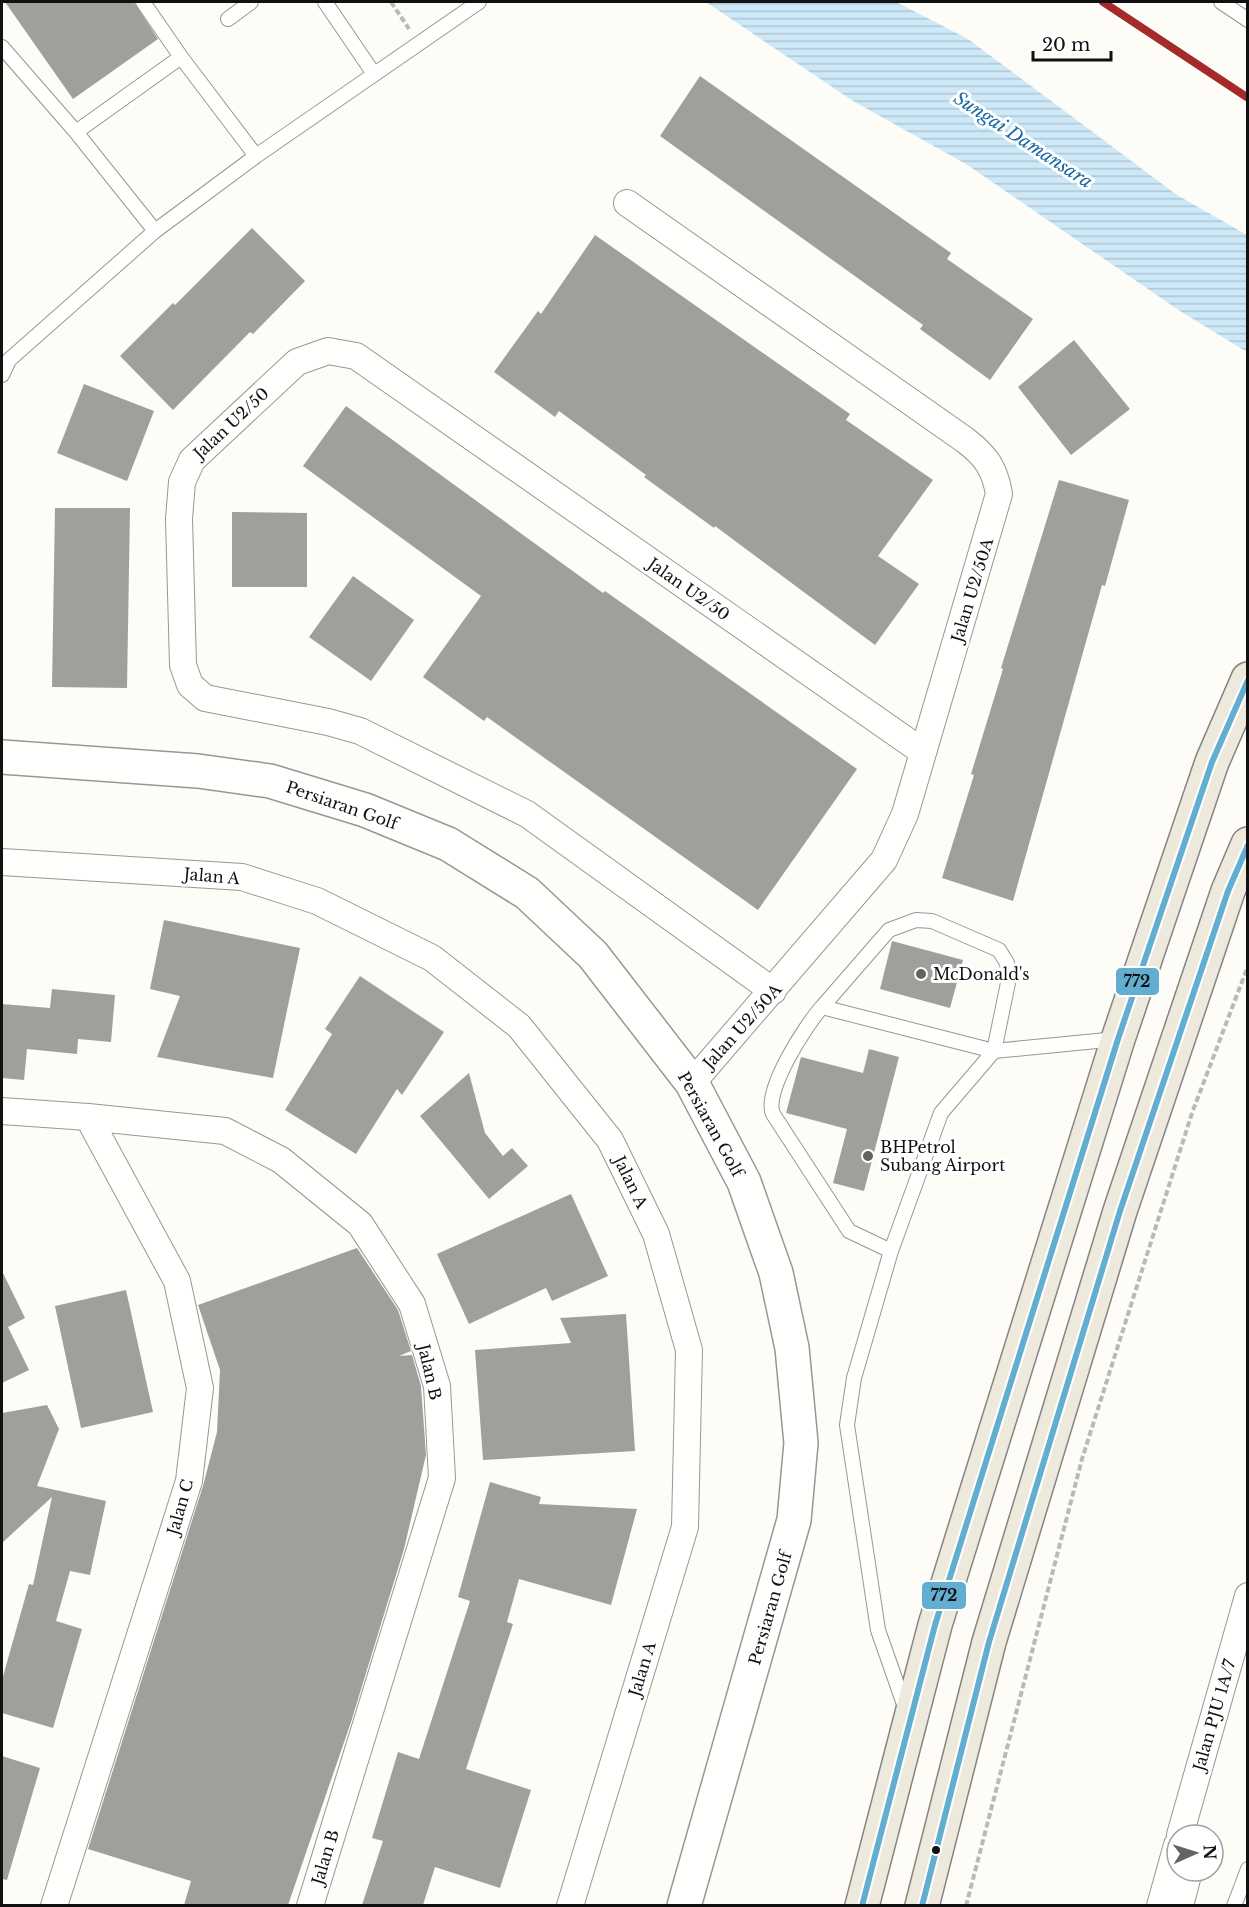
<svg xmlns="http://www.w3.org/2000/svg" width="1249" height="1907" font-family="'Libre Baskerville',serif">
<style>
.water{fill:url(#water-rules)}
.building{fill:#a19f9c}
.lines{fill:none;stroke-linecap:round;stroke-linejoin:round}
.service-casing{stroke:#979795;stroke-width:16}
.minor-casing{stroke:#979795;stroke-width:28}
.tertiary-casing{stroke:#979795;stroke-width:36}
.primary-casing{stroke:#858482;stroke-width:36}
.path{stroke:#b9b9b8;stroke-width:4;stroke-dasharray:6 3;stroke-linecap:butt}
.service{stroke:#fffffe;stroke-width:14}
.minor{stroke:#fffffe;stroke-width:26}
.tertiary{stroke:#fffffe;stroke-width:33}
.primary{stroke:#ede9dc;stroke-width:33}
.bus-1-casing{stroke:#fff;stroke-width:10}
.bus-1{stroke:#63aed0;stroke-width:6}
.rail-1-casing{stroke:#fff;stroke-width:12}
.rail-1{stroke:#a52a2a;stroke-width:8}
.poi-dot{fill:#646362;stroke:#fff;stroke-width:2}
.bus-dot{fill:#111;stroke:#fff;stroke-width:2}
.labels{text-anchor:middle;stroke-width:6;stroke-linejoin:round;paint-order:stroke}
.street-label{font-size:16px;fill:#111;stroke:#fff}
.poi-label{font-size:16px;fill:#111;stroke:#fff;text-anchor:start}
.water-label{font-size:18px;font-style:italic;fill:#1768a6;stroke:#fff}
.line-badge{stroke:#fff;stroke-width:2}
.pale-badge-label{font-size:16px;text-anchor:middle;font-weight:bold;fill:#111}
</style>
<defs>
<pattern id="water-rules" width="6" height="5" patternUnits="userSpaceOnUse" patternTransform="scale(1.5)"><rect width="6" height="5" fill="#cde8f7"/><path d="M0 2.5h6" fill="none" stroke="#afc6d3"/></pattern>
</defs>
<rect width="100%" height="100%" fill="#fdfcf7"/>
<!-- water -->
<path class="water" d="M706,2H896L968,39L1177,195L1247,235V352L1180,311L966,164L853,101Z"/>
<!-- building -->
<path class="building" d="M5,2H134L158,39L73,99Z
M700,76L951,253L947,259L1033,319L990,380L920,329L923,325L660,136Z
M252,228L305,281L253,334L250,332L173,410L120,356L173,303L175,305Z
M595,235L850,414L846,420L933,480L878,556L919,584L875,645L715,526L714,528L644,477L646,475L559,411L555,417L494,372L538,311L541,314Z
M1074,340L1130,409L1071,455L1018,387Z
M84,384L154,411L127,481L57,453Z
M346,406L603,593L605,591L857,769L758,910L487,717L484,721L423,677L481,596L303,466Z
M1059,480L1129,500L1105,586L1102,585L1013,901L942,878L974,775L971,774L1003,669L1001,668Z
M55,508H130L127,688L52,687Z
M232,512L307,513V587H232Z
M353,576L414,620L371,681L309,637Z
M164,920L300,948L273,1078L157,1057L180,996L150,989Z
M892,941L963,960L950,1008L880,989Z
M360,976L444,1032L402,1095L397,1089L356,1154L285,1110L332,1034L325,1029Z
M52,989L115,995L111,1042L78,1039L77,1054L27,1049L24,1080L2,1078V1004L50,1008Z
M869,1049L899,1057L864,1191L833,1183L847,1129L786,1113L801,1057L863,1073Z
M469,1073L485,1133L503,1156L512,1148L528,1166L489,1199L420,1116Z
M571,1194L608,1276L552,1301L546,1288L469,1324L437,1254Z
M357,1248L398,1310L411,1351L399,1356L412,1355L421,1386L426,1455L404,1549L351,1722L288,1905H184L191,1881L88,1849L203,1486L217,1432L220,1370L198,1305Z
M2,1271L25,1318L8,1327L29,1370L2,1383Z
M126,1290L153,1412L81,1428L55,1306Z
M626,1314L635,1451L483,1460L475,1350L571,1343L560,1318Z
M47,1405L59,1429L37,1486L106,1501L90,1575L70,1571L56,1621L82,1629L53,1728L2,1713V1680L29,1584L33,1585L52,1497L2,1543V1413Z
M490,1482L541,1497L539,1504L637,1509L611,1605L519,1579L507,1622L513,1624L466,1769L531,1790L500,1888L435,1867L423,1905H362L383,1841L372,1838L398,1752L419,1759L470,1601L458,1597Z
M2,1756L40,1768L7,1880L2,1879Z"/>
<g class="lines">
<defs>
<path id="service" d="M143,2L181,57L256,156
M325,2L374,74
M1221,2L1248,20
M228,19L251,2
M2,47L76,132L155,231
M76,132L181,57
M2,375L9,360L155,231L256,156L479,2
M822,1007L889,930L916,920L932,921L999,950L1007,963L1009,978L994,1051L822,1007C806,1025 763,1091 773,1114L849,1231L891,1251
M906,1710L878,1630L847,1425L854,1378L891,1251L941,1113L994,1051L1117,1039
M1234,1906L1248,1869"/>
<path id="minor" d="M627,203L965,440C986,456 995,469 999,494L905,814L884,860L692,1083
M2,862L242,877L317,901L432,958L519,1026L610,1140L656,1234L689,1350L685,1527L570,1906
M773,991L527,814L360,731L328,722L205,698L190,685L183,665L179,519L182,482L192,460L297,362L328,351L356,356L923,752
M2,1111L88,1117L225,1131L281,1160L360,1224L412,1304L437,1386L442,1478L310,1906
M1180,1835L1248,1596
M54,1906L189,1481L200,1388L177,1281L88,1117
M1160,1906L1177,1845
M1180,1906L1189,1871"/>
<path id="tertiary" d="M2,757L198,771L270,781L365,810L448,844L527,893L593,955L692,1083L744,1182L776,1273L792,1348L801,1443L794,1520L684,1906"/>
<path id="primary" d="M862,1906L935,1625L1118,1039L1212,762L1248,679
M922,1906L989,1642L1120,1211L1228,891L1248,844"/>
</defs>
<!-- service casing -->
<use href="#service" class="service-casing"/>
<!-- minor casing -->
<use href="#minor" class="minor-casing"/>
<!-- tertiary casing -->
<use href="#tertiary" class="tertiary-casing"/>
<!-- primary casing -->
<use href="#primary" class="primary-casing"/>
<!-- path -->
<path class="path" d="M391,2L409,29
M966,1906L1082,1459L1192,1113L1248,966"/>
<!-- service -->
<use href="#service" class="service"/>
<!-- minor -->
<use href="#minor" class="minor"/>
<!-- tertiary -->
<use href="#tertiary" class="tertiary"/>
<!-- primary -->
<use href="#primary" class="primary"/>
<defs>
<path id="bus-1" d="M862,1906L935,1625L1118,1039L1212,762L1248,680
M922,1906L989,1642L1120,1211L1228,891L1248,845"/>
</defs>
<!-- bus-1 casing -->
<use href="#bus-1" class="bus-1-casing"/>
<!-- bus-1 -->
<use href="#bus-1" class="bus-1"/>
<defs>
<path id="rail-1" d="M1103,2L1248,98"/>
</defs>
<!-- rail-1 casing -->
<use href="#rail-1" class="rail-1-casing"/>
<!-- rail-1 -->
<use href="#rail-1" class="rail-1"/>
</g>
<!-- markers -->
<g class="poi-dot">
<circle cx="921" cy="974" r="6"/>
<circle cx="868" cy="1156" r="6"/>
</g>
<circle class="bus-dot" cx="936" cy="1850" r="5"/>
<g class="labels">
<!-- street labels -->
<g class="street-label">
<text transform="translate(231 423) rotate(-43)" y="6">Jalan U2/50</text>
<text transform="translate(689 589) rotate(35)" y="6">Jalan U2/50</text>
<text transform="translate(972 590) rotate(-73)" y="6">Jalan U2/50A</text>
<text transform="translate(342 805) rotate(19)" y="6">Persiaran Golf</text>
<text transform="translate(212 876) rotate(5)" y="6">Jalan A</text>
<text transform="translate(742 1026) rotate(-48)" y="6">Jalan U2/50A</text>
<text transform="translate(711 1124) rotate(61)" y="6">Persiaran Golf</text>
<text transform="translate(631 1182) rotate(64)" y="6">Jalan A</text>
<text transform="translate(430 1372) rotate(77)" y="6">Jalan B</text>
<text transform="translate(180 1507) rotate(-74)" y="6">Jalan C</text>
<text transform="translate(770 1608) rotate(-74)" y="6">Persiaran Golf</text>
<text transform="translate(642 1669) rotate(-73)" y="6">Jalan A</text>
<text transform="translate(1214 1715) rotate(-74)" y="6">Jalan PJU 1A/7</text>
<text transform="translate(325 1857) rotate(-73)" y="6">Jalan B</text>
</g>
<!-- poi labels -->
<g class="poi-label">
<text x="933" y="980">McDonald's</text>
<text x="880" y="1153">BHPetrol<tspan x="880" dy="18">Subang Airport</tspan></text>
</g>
<!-- water labels -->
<g class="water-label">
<text transform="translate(1023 140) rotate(33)" y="6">Sungai Damansara</text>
</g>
</g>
<g class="line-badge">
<rect x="1115" y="967" width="45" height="29" rx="6" fill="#63aed0"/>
<rect x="921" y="1581" width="46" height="29" rx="6" fill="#63aed0"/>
</g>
<g class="pale-badge-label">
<text x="1137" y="987">772</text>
<text x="944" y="1601">772</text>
</g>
<!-- border -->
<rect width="1249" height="1907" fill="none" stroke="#111111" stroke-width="6"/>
<!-- north arrow -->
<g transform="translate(1195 1853) rotate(87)"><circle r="28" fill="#ffffff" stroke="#a0a0a0" stroke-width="1.5"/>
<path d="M0-4.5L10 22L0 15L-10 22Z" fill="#646362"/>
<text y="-9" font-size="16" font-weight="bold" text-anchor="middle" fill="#111111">N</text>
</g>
<!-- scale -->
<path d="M1033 51v9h78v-9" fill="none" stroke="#111111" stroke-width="3"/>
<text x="1042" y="51" font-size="18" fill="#111111" stroke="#ffffff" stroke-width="4.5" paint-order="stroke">20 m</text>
</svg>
